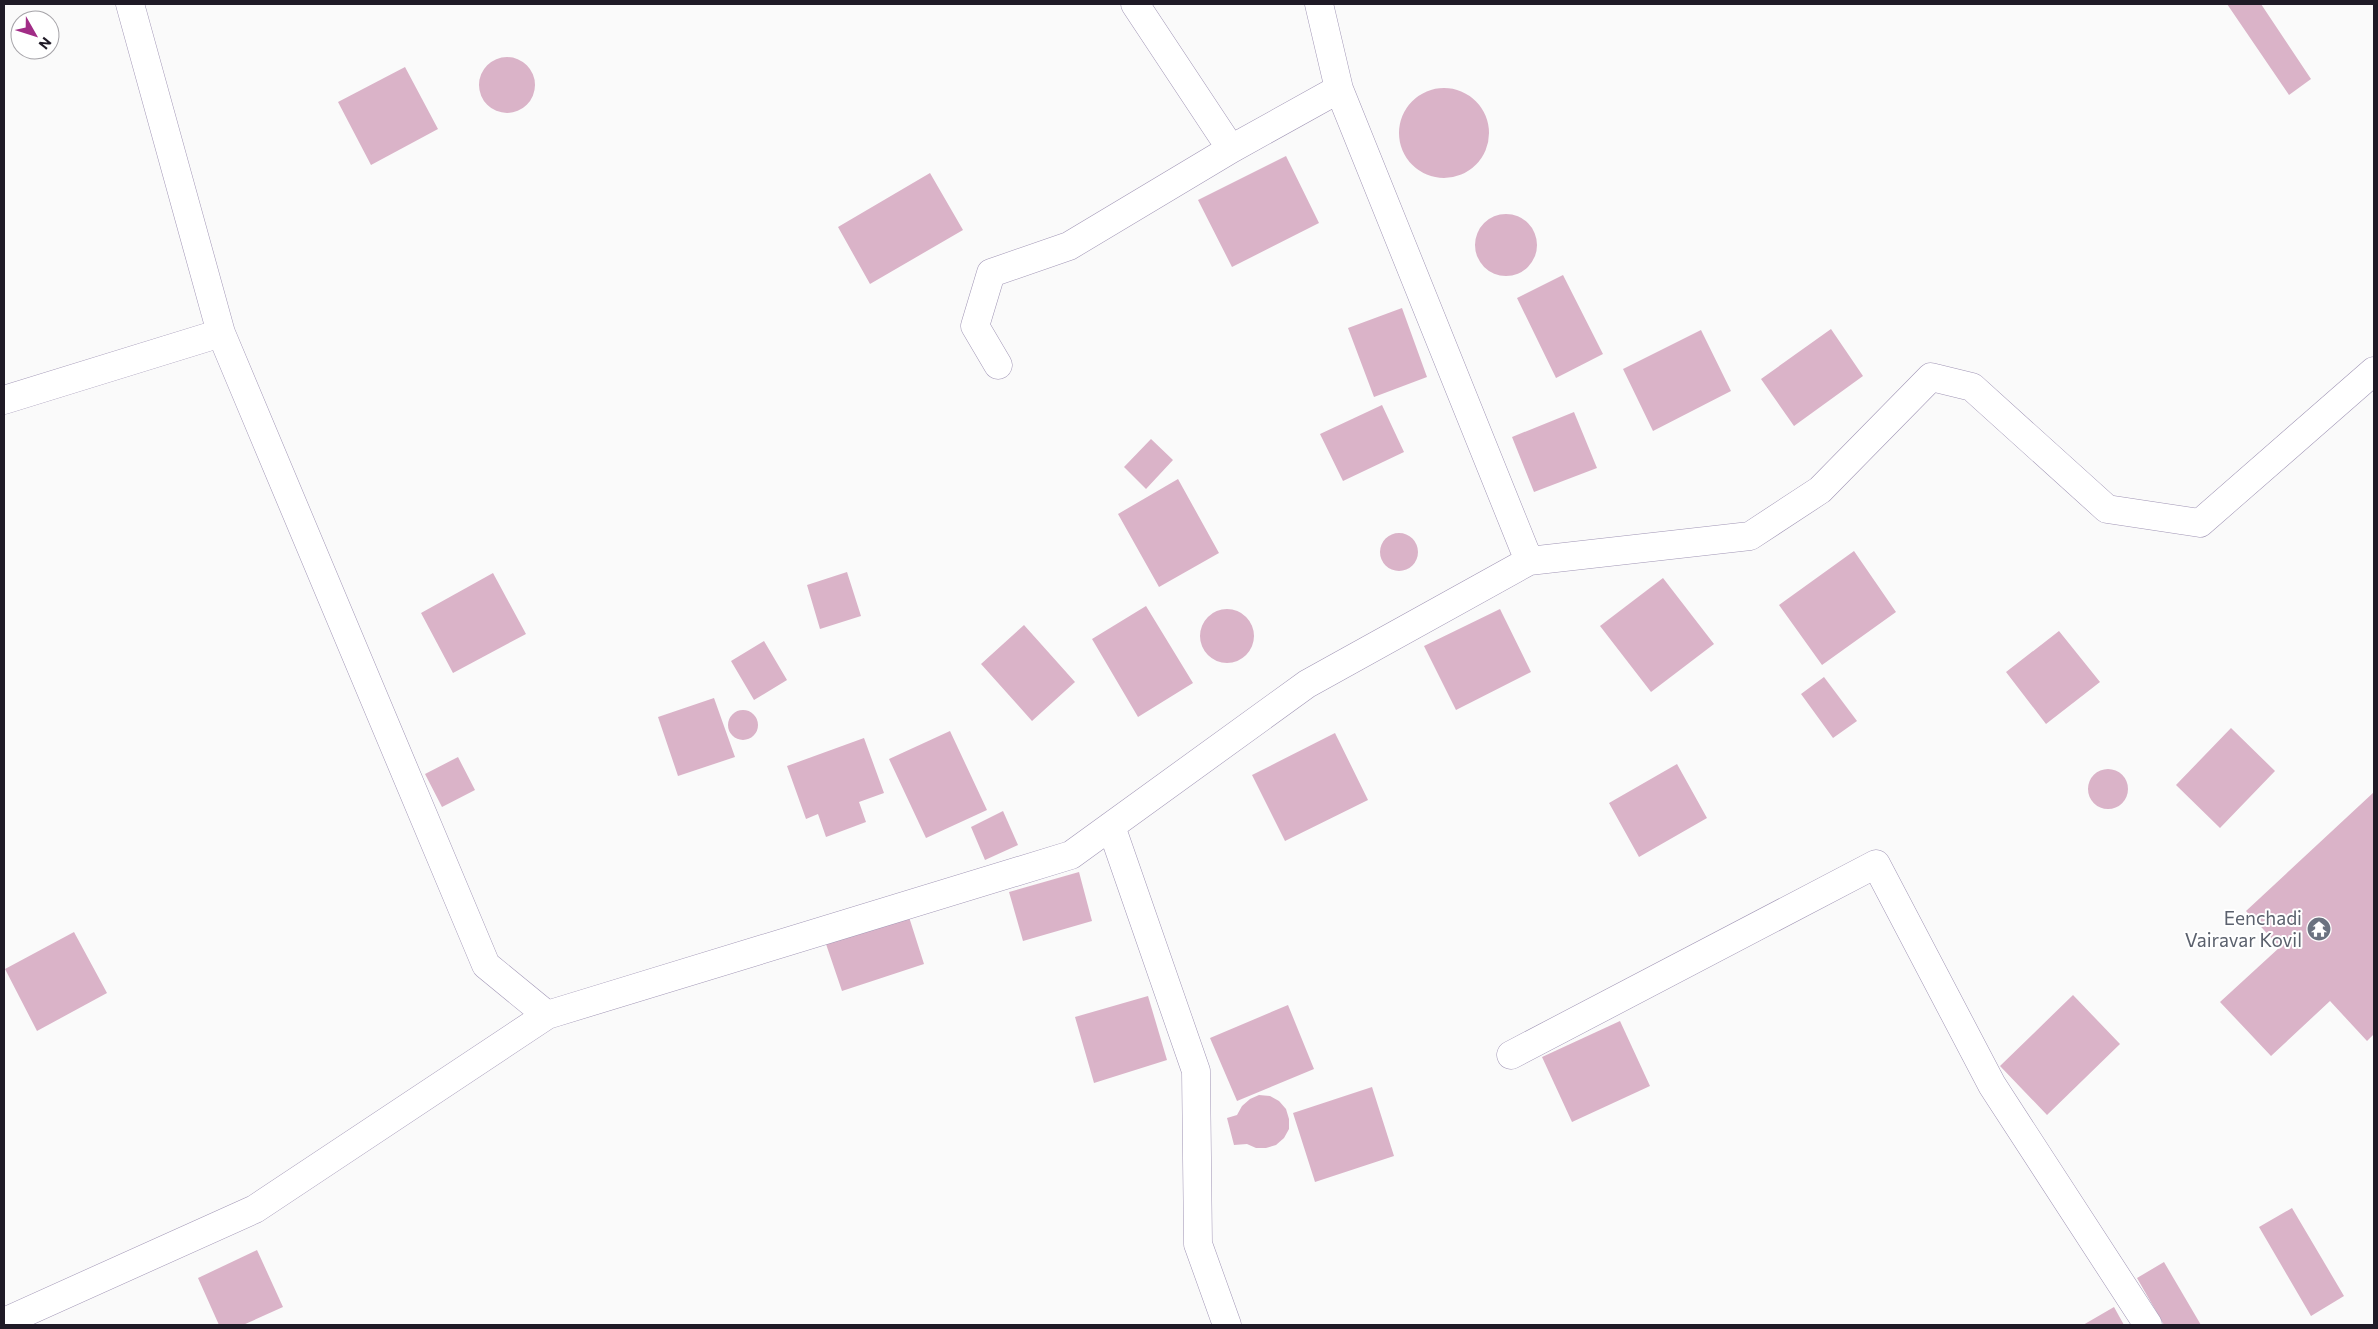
<svg xmlns="http://www.w3.org/2000/svg" width="2378" height="1329" font-family="Commissioner,sans-serif">
<style>
.building{fill:#dab3c8}
.lines{fill:none;stroke-linecap:round;stroke-linejoin:round}
.minor-casing{stroke:#a095b5;stroke-width:29}
.minor{stroke:#fff;stroke-width:28}
.labels{text-anchor:middle;stroke-width:4;stroke-linejoin:round;paint-order:stroke}
.worship-label{font-size:19px;fill:#5b616d;stroke:#fff;text-anchor:end}
</style>
<rect width="100%" height="100%" fill="#fafafa"/>
<!-- building -->
<path class="building" d="M2227,4H2261L2311,79L2289,95Z
M479 85a28 28 0 1 1 56 0a28 28 0 1 1-56 0Z
M405,67L438,129L371,165L338,102Z
M1399 133a45 45 0 1 1 90 0a45 45 0 1 1-90 0Z
M1286,156L1319,223L1232,267L1198,200Z
M930,173L963,230L870,284L838,227Z
M1475 245a31 31 0 1 1 62 0a31 31 0 1 1-62 0Z
M1563,275L1603,354L1556,378L1517,298Z
M1402,308L1427,377L1374,397L1348,328Z
M1831,329L1863,376L1794,426L1761,379Z
M1701,330L1731,391L1653,431L1623,369Z
M1382,405L1404,452L1343,481L1320,434Z
M1574,412L1597,468L1534,492L1512,437Z
M1151,439L1173,460L1146,489L1124,467Z
M1178,479L1219,553L1159,587L1118,514Z
M1380 552a19 19 0 1 1 38 0a19 19 0 1 1-38 0Z
M1854,551L1896,612L1822,665L1779,605Z
M847,572L861,616L820,629L807,585Z
M493,573L526,634L453,673L421,613Z
M1663,578L1714,644L1651,692L1600,626Z
M1146,606L1193,683L1138,717L1092,639Z
M1200 636a27 27 0 1 1 54 0a27 27 0 1 1-54 0Z
M1500,609L1531,672L1456,710L1424,646Z
M1024,625L1075,682L1032,721L981,664Z
M2059,631L2100,682L2046,724L2006,672Z
M764,641L787,680L754,700L731,661Z
M1824,677L1857,721L1833,738L1801,694Z
M714,698L735,757L678,776L658,717Z
M728 725a15 15 0 1 1 30 0a15 15 0 1 1-30 0Z
M2231,728L2275,771L2220,828L2176,785Z
M950,731L987,810L926,838L889,759Z
M1335,733L1368,800L1285,841L1252,775Z
M864,738L884,793L859,802L866,822L826,837L818,814L806,819L787,766Z
M458,757L475,790L442,807L425,774Z
M1677,764L1707,818L1639,857L1609,803Z
M2088 789a20 20 0 1 1 40 0a20 20 0 1 1-40 0Z
M2374,792V1034L2367,1041L2330,1001L2271,1056L2220,1002L2280,947L2246,911Z
M1003,811L1018,845L985,860L971,827Z
M1079,872L1092,921L1023,941L1009,892Z
M909,917L924,964L842,991L826,944Z
M74,932L107,993L37,1031L5,969Z
M2073,995L2120,1044L2047,1115L2000,1066Z
M1148,996L1167,1060L1094,1083L1075,1017Z
M1288,1005L1314,1069L1237,1101L1210,1038Z
M1620,1021L1650,1086L1572,1122L1542,1057Z
M1372,1087L1394,1156L1315,1182L1293,1113Z
M1259,1095L1270,1096L1279,1101L1286,1109L1289,1119V1129L1284,1138L1276,1145L1266,1148H1256L1247,1144L1234,1145L1227,1118L1237,1115L1242,1106L1250,1099Z
M2292,1208L2344,1296L2311,1316L2259,1227Z
M257,1250L283,1307L243,1325H219L198,1278Z
M2164,1262L2201,1325H2164L2137,1278Z
M2114,1307L2124,1325H2083Z"/>
<g class="lines">
<defs>
<path id="minor" d="M130,4L221,333L486,965L547,1015
M1135,4L1231,149
M1319,4L1339,89L1529,561
M998,365L975,326L991,273L1069,246L1231,149L1339,89
M4,400L221,333
M1111,826L1196,1071L1198,1244L1227,1325
M1511,1055L1876,864L1992,1085L2148,1325
M4,1322L255,1209L547,1015L1071,855L1307,684L1529,561L1750,536L1820,490L1931,377L1972,387L2107,509L2200,523L2374,371"/>
</defs>
<!-- minor casing -->
<use href="#minor" class="minor-casing"/>
<!-- minor -->
<use href="#minor" class="minor"/>
</g>
<!-- icons -->
<defs>
<symbol id="temple-disc" viewBox="-11 -11 22 22"><circle r="9.5" fill="#6b7280" stroke="#fff"/><path d="M0-6L5-2H3V0L6.5 2.5H4V6H1.5V3h-3V6H-4V2.5H-6.5L-3 0V-2H-5Z" fill="#fff"/></symbol>
</defs>
<g fill-rule="evenodd">
<use href="#temple-disc" x="2305" y="915" width="28" height="28"/>
</g>
<g class="labels">
<!-- worship labels -->
<g class="worship-label">
<text x="2302" y="925">Eenchadi<tspan x="2302" dy="22">Vairavar Kovil</tspan></text>
</g>
</g>
<!-- border -->
<rect width="2378" height="1329" fill="none" stroke="#1f1a26" stroke-width="10"/>
<!-- north arrow -->
<g transform="translate(35 35) rotate(129)"><circle r="24" fill="#ffffff" stroke="#a5a3a8"/>
<path d="M0-4L9 19L0 12L-9 19Z" fill="#a12c86"/>
<text y="-8" font-size="14" font-weight="bold" text-anchor="middle" fill="#1f1a26">N</text>
</g>
</svg>
